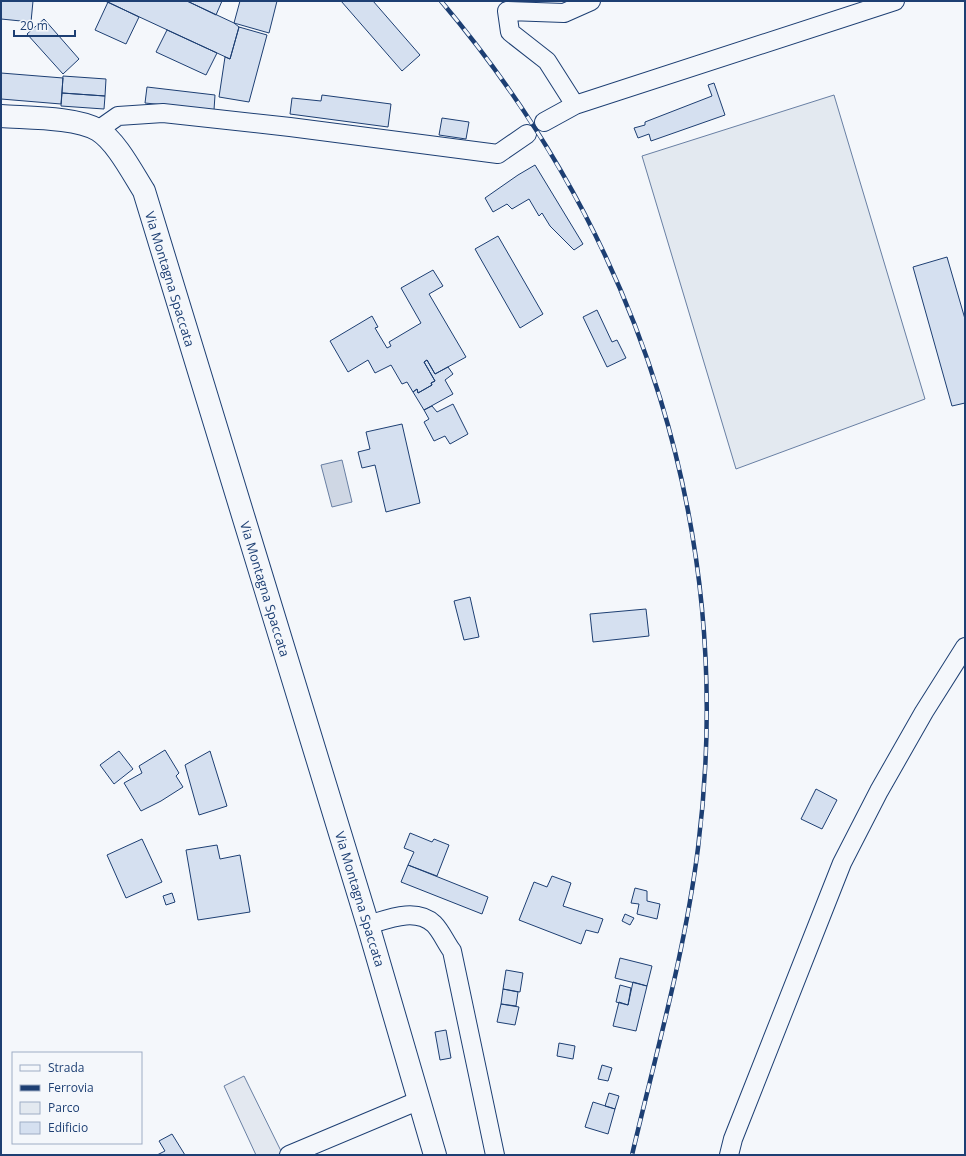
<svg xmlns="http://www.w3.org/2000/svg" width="966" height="1156" font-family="'Open Sans',sans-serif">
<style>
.green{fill:#e3e9f0;stroke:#687fa3}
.parking{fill:#e3e8f0;stroke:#687fa3}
.water{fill:#cfd7e4;stroke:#687fa3}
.building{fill:#d5e0f0;stroke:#1d3f73}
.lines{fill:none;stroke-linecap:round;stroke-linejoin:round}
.street-casing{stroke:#1d3f73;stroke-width:20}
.secondary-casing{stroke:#1d3f73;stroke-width:24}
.street{stroke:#f4f7fb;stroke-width:18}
.secondary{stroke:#f4f7fb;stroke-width:22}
.rail-casing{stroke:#1d3f73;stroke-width:4.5}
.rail{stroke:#f4f7fb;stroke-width:3;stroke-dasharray:9;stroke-linecap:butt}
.labels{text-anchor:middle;stroke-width:3;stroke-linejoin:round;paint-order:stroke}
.street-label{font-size:13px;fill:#1d3f73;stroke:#f4f7fb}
</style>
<rect width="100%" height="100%" fill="#f4f7fb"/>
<!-- green -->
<path class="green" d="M834,95L925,399L736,469L642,156Z"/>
<!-- parking -->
<path class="parking" d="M244,1076L282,1153L277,1155H256L224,1086Z"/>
<!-- water -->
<path class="water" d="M342,460L352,502L332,507L321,465Z"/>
<!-- building -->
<path class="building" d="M1,1H33L31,22L1,19Z
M105,1H187L234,23L239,27L230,59Z
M187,1H222L216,15Z
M240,1H277L269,33L234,23Z
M341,1H373L420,55L402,71Z
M108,2L139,17L126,44L95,30Z
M44,19L79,59L63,74L27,34Z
M239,27L267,35L249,102L219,97L225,57L230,59Z
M167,30L217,53L206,75L156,52Z
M1,73L63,78L61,104L1,99Z
M63,76L106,79L105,96L62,93Z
M714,83L725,115L651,141L649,134L638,138L634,128L645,125V122L712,96L708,85Z
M147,87L215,95L214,110L145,103Z
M62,93L105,96L104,109L61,106Z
M322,95L391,104L388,127L290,114L292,98L321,101Z
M442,118L469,122L466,139L439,135Z
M535,165L583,244L574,250L550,226L542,213L539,216L529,199L512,209L507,204L493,212L485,198L518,175Z
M498,236L543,314L520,328L475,249Z
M947,257L965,319V403L952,406L913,267Z
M433,270L443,286L429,294L466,357L435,374L427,360L424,362L435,381L431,383L432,385L418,393L417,389L413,392L407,382L402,384L391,365L375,373L368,360L348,372L330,341L372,316L378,327L375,328L387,348L391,346L389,342L421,323L401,288Z
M597,310L612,342L617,340L626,358L607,367L583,317Z
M427,360L435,374L448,367L453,374L445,380L453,394L424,410L413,392L417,389L418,393L432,385L431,383L435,381L424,362Z
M453,404L468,434L450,444L445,436L434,441L424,422L429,419L424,410L432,406L437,412Z
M402,424L420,503L386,512L375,465L362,468L358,452L370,449L366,432Z
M470,597L479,637L464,640L454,601Z
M646,609L649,636L593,642L590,614Z
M165,750L179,773L176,776L183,787L161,801L141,811L124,783L142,773L139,766Z
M119,751L133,769L114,784L100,765Z
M210,751L227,806L199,815L185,765Z
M816,789L837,800L822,829L801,819Z
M410,833L432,842L434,839L449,845L437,876L408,865L414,852L404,848Z
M142,839L162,882L126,898L107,855Z
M217,845L220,859L240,855L250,912L198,920L186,850Z
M408,865L488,897L482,914L401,882Z
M552,876L571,883L563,906L603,919L598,933L586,930L581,944L519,920L534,882L547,887Z
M635,888L647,891V901L660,904L657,919L637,914L639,904L631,903Z
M172,893L175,902L166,905L163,896Z
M625,914L634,918L630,925L622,921Z
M620,958L652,966L647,986L615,978Z
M506,970L523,973L520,992L503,989Z
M633,982L647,986L636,1031L613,1026L619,1002L628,1005Z
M620,985L631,988L628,1005L616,1002Z
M503,989L518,992L516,1006L501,1004Z
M501,1004L519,1007L515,1025L497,1022Z
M446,1030L451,1058L440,1060L435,1032Z
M559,1043L575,1046L573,1059L557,1056Z
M602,1065L612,1068L608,1081L598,1079Z
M609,1093L619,1096L615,1109L605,1106Z
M593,1102L615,1109L608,1134L585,1127Z
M172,1134L185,1155H157L165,1151L159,1141Z"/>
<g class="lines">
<defs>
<path id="street" d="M575,105L547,61L510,32L507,11L564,13L591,1
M544,122L575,105L895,1
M98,130L118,116L163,113L290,127L498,154L527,134
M368,925C388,919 416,907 434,924C441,931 446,943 452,951L495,1155
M289,1155L420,1100
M729,1155L733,1139L842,863L879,791L924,712L965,647"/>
<path id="secondary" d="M1,116C27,118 76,117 98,130C116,141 132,172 144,191L368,925L435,1155"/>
</defs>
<!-- street casing -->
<use href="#street" class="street-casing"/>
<!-- secondary casing -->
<use href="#secondary" class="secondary-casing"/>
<!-- street -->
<use href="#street" class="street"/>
<!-- secondary -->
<use href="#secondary" class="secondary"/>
<defs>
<path id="rail" d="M441,1C643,240 737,537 698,848C685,952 656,1053 632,1155"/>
</defs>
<!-- rail casing -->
<use href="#rail" class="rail-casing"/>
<!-- rail -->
<use href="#rail" class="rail"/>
</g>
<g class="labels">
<!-- street labels -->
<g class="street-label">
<text transform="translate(170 279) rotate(73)" y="5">Via Montagna Spaccata</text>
<text transform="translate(265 589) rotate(73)" y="5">Via Montagna Spaccata</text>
<text transform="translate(360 899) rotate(73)" y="5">Via Montagna Spaccata</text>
</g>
</g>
<!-- border -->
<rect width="966" height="1156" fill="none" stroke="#1d3f73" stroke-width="4"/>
<!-- legend -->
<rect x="12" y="1052" width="130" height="92" fill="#f4f7fb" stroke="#9eadc5"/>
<rect x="20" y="1065" width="20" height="6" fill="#f4f7fb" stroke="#9eadc5"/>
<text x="48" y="1072" font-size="12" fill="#1d3f73">Strada</text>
<rect x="20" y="1085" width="20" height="6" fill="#1d3f73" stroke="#9eadc5"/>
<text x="48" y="1092" font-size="12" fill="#1d3f73">Ferrovia</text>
<rect x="20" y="1102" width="20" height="12" fill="#e3e9f0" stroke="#9eadc5"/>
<text x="48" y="1112" font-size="12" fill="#1d3f73">Parco</text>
<rect x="20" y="1122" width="20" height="12" fill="#d5e0f0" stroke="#9eadc5"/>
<text x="48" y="1132" font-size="12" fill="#1d3f73">Edificio</text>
<!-- scale -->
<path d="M14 30v6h61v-6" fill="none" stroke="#1d3f73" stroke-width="2"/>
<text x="20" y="30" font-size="12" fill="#1d3f73" stroke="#f4f7fb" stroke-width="3" paint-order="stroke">20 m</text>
</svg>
